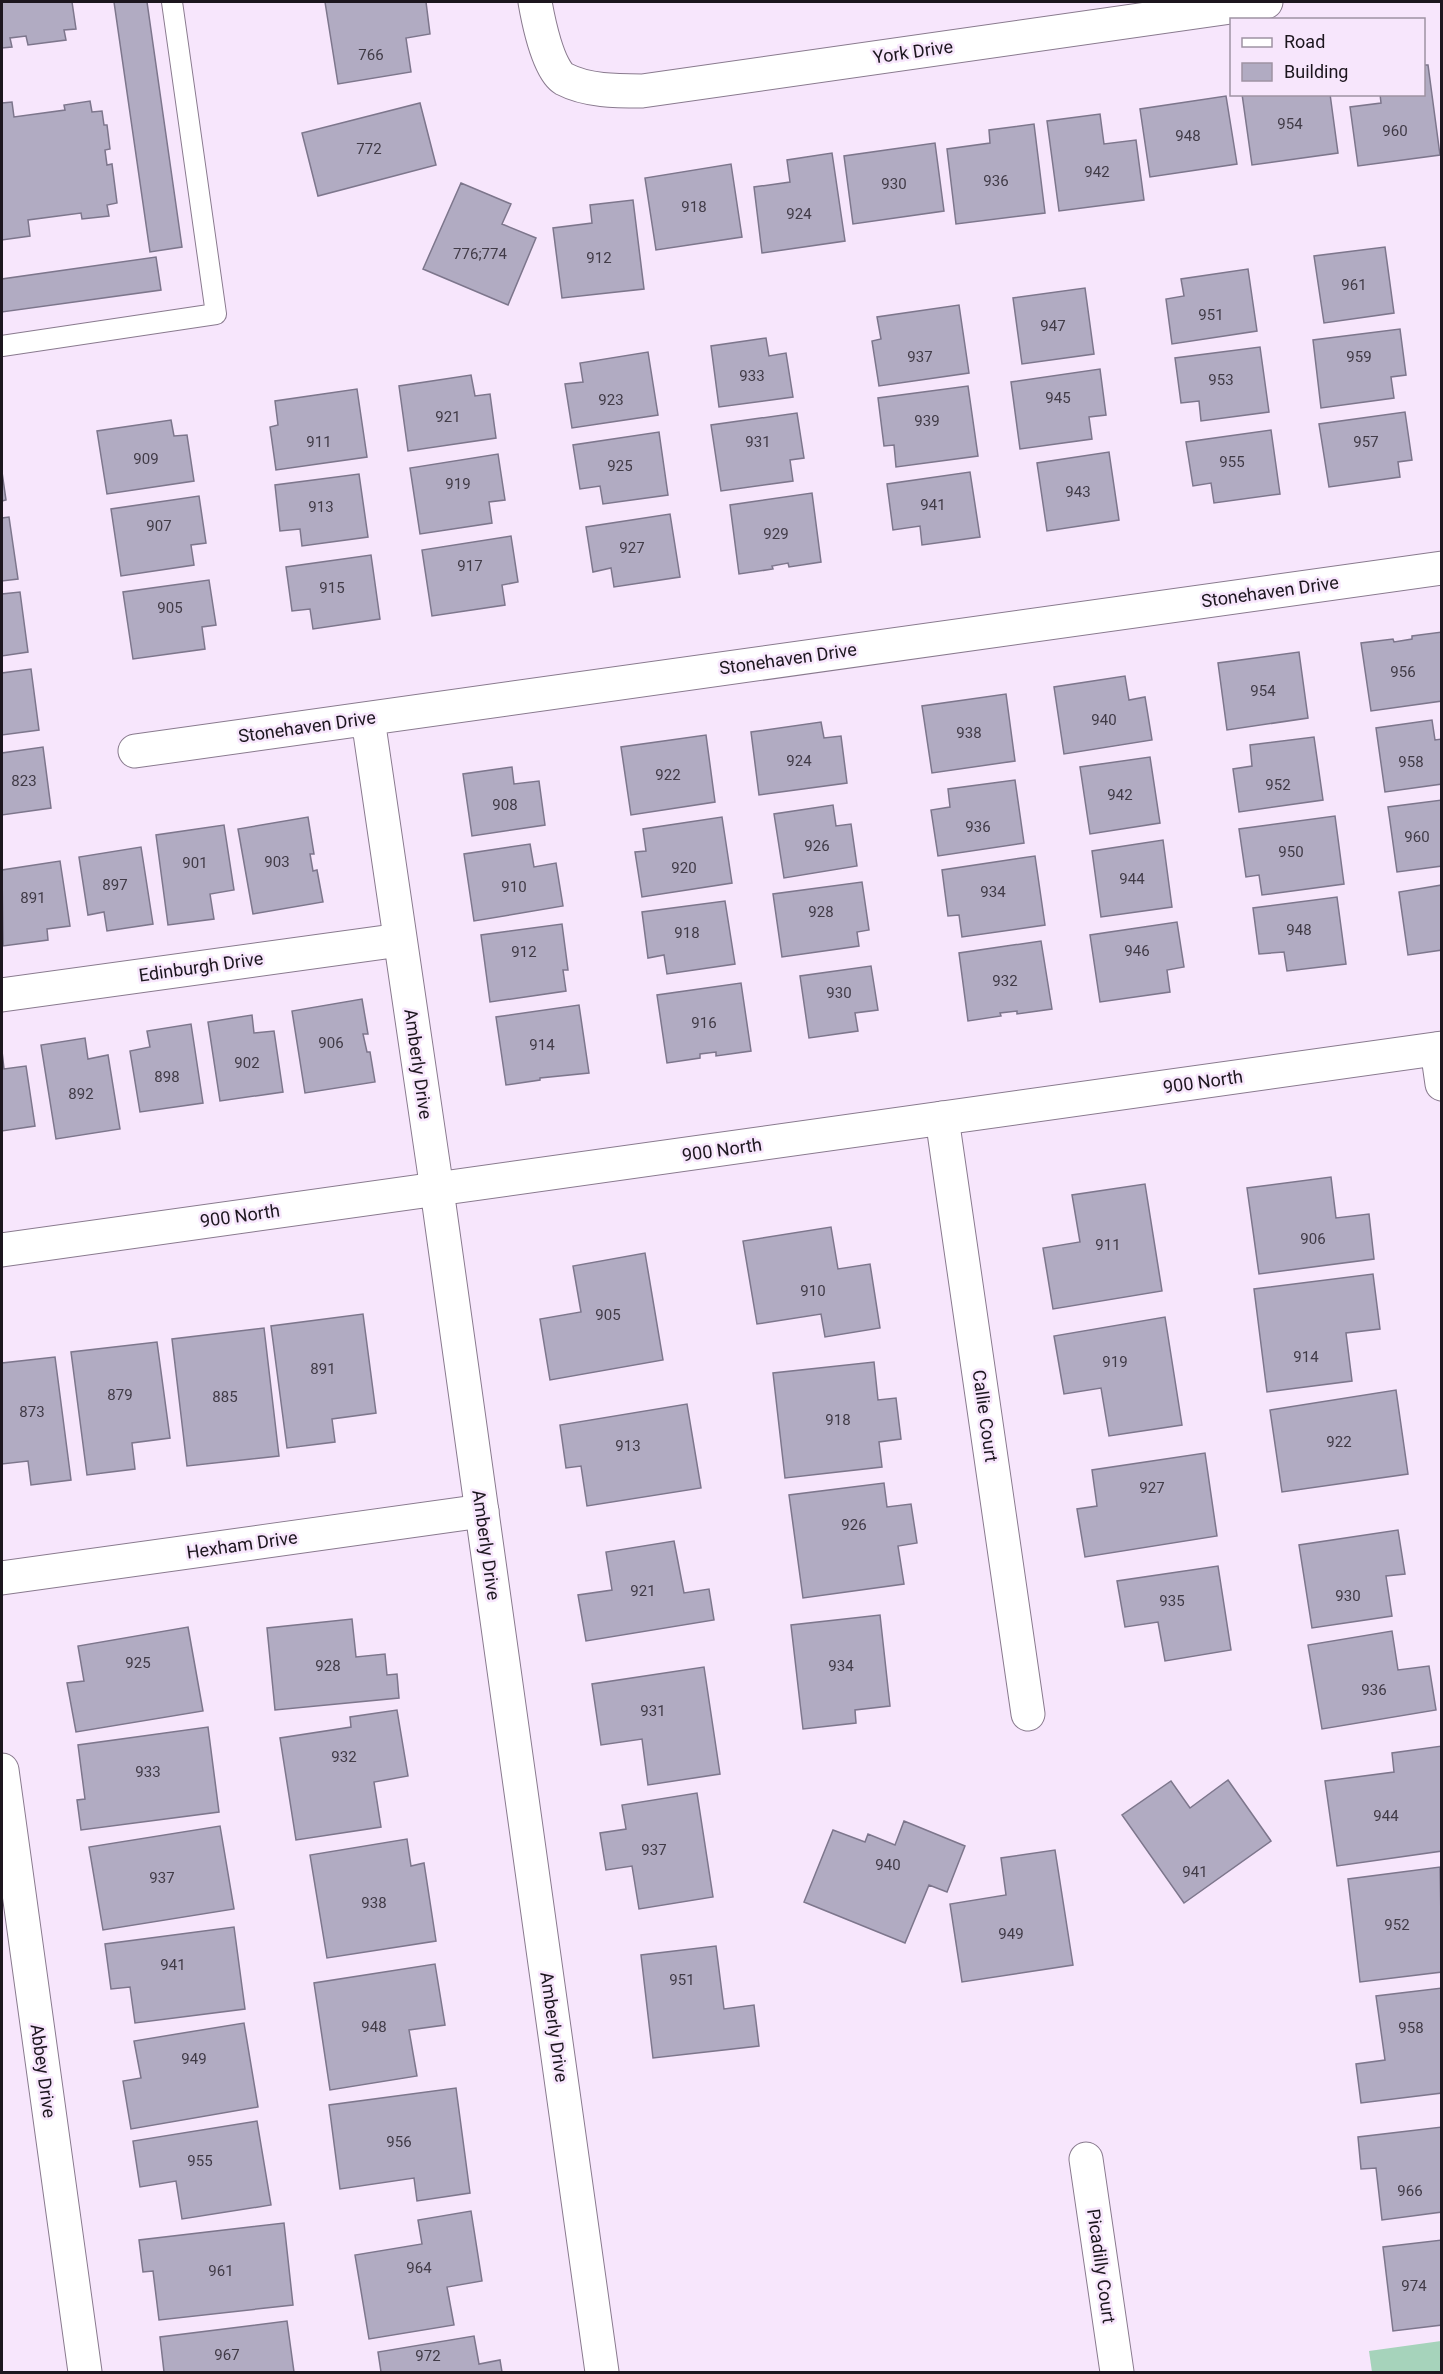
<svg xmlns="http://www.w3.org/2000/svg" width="1443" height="2374" font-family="Roboto,sans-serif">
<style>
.green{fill:#a6d3bb}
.building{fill:#b1abc2;stroke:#7d768c;stroke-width:1.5}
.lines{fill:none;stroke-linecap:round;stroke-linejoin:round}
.service-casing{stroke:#897a8e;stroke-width:22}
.minor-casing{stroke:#897a8e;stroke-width:35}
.tertiary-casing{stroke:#897a8e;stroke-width:35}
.service{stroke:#fff;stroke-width:20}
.minor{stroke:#fff;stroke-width:33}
.tertiary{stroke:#fff;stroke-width:33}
.labels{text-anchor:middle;stroke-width:5;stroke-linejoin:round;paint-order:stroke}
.number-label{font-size:15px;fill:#413b47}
.street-label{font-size:18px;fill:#1c161e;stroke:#f7e6fc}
</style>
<rect width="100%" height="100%" fill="#f7e6fc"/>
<!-- green -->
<path class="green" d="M1441,2341V2372H1372L1369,2351Z"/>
<!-- building -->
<path class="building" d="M2,2H72L76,29L64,30L66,40L28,45L26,36L10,38L12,47L2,48Z
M114,2H147L182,247L150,252Z
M325,2H426L430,34L406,38L411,72L338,84Z
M1424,65H1428L1440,155L1358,166L1350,107L1381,103L1380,94H1424Z
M1242,94H1330L1338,153L1252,165Z
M1226,96L1237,164L1150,177L1140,109Z
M90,101L92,112L102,111L104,125H107L110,149L105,150L107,165L112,164L117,203L107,205L109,216L82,219L81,213L28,220L30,236L2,240V103L12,102L14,117L65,110L64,105Z
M420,103L436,165L318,196L302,133Z
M1100,114L1104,144L1136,140L1144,200L1059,211L1047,121Z
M1034,124L1045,213L956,224L947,149L990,143L989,130Z
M935,143L944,211L853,224L844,156Z
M832,153L845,241L762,253L754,187L790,182L787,160Z
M731,164L742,237L656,250L645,178Z
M461,183L511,204L502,224L536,238L508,305L423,269Z
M633,200L644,289L562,298L553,228L592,223L590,205Z
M1385,247L1394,313L1324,323L1314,256Z
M156,257L161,290L2,312V279Z
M1248,269L1257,331L1172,344L1166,299L1184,296L1181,279Z
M1085,288L1094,354L1022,364L1013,298Z
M959,305L969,373L879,386L872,341L881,339L877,317Z
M1400,329L1406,375L1391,377L1394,398L1321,408L1313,340Z
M766,338L769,356L786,353L793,397L719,407L711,346Z
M1260,347L1269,412L1201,421L1199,401L1181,403L1175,358Z
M648,352L658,415L572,428L565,384L583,382L580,363Z
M1100,369L1106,415L1089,417L1092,439L1020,449L1011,382Z
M471,375L475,396L490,394L496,438L408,451L399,386Z
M968,386L978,456L896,467L894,445L884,446L878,398Z
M357,389L367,457L276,470L270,427L278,425L275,401Z
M1405,412L1412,460L1398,462L1400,477L1329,487L1319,424Z
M797,413L804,458L790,460L793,481L721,491L711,425Z
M171,420L174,436L187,435L194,481L107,494L97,431Z
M1271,430L1280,494L1214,503L1211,483L1193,486L1186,442Z
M659,432L668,495L603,504L600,486L580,489L573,445Z
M1109,452L1119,520L1047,531L1037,463Z
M498,454L505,500L489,502L492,523L420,534L410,468Z
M2,472L6,500L2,501Z
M970,472L980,537L922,545L920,526L893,530L887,484Z
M359,474L368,537L302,546L300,529L280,531L275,485Z
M812,493L821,562L789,567L788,563L772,566L773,569L739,574L730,505Z
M199,496L206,543L191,545L194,565L121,576L111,509Z
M670,514L680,577L614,587L611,568L593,572L586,527Z
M9,517L18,579L2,581V518Z
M511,536L518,582L502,585L505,605L432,616L422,550Z
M371,555L380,619L313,629L310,609L292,611L286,567Z
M209,580L216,625L202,627L205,649L133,659L123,592Z
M20,592L28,652L2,656V594Z
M1442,632V701L1371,711L1361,643L1393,639L1394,642L1412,639V636Z
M1299,652L1308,718L1227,730L1218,663Z
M31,669L39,730L2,735V673Z
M1125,676L1129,700L1145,697L1152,740L1064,754L1054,687Z
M1006,694L1015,761L932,773L922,706Z
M1432,720L1435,740L1442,739V784L1385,792L1376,728Z
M821,722L824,738L841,736L847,783L759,795L751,732Z
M706,735L715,802L631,815L621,747Z
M1314,737L1323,800L1239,812L1233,769L1252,766L1250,745Z
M43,747L51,808L2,815V753Z
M1150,757L1160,823L1090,834L1080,767Z
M512,767L514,784L539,781L545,825L472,836L463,774Z
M1015,780L1024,843L938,856L931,810L950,807L948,789Z
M1442,800V866L1397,872L1388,807Z
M833,805L836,826L851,824L857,866L784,878L774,814Z
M1335,816L1344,884L1262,895L1259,875L1246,877L1239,829Z
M308,817L314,854H310L313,871L317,870L323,902L253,914L238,829Z
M722,817L732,883L642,897L635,852L646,851L643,829Z
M224,825L234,890L210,894L214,919L168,925L156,835Z
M1163,840L1172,907L1101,917L1092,851Z
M530,844L534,867L556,863L563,906L474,921L464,854Z
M141,847L153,924L107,931L104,912L88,915L79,857Z
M1035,856L1045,925L962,937L959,915L948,916L942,870Z
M60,861L70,926L47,929L48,940L3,946L2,870Z
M862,882L869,930L857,932L859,946L782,957L773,894Z
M1442,885V950L1408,955L1399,892Z
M1337,897L1346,964L1287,971L1284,952L1259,954L1253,908Z
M725,901L735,964L667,974L664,955L648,958L642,912Z
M1177,922L1184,967L1167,970L1170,992L1100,1002L1090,935Z
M562,924L568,970H563L566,991L490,1002L481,935Z
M1041,941L1052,1009L1017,1014V1011L1000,1013L1001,1016L968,1021L959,953Z
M871,966L878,1010L855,1013L858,1031L809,1038L800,976Z
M741,983L751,1051L716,1056V1052L700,1054V1058L667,1063L657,995Z
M362,999L368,1034H363L367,1052H370L375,1082L305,1093L292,1011Z
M579,1005L589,1073L540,1078V1080L506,1085L496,1017Z
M252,1015L254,1033L274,1031L283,1092L220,1101L208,1022Z
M191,1024L203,1103L140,1112L130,1051L150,1047L147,1031Z
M85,1038L88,1059L108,1055L120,1129L56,1139L41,1045Z
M2,1051L4,1069L26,1066L35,1126L2,1131Z
M1331,1177L1336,1218L1369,1214L1374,1259L1259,1274L1247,1188Z
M1145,1184L1162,1291L1053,1309L1043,1248L1080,1242L1072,1195Z
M831,1227L838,1269L870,1264L880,1328L825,1337L821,1314L757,1324L743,1241Z
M645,1253L663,1360L550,1380L540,1319L581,1312L573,1266Z
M1373,1274L1380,1329L1346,1333L1352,1381L1267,1392L1254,1289Z
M363,1314L376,1413L332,1419L335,1442L287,1448L271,1326Z
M1165,1317L1182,1425L1109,1436L1101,1388L1064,1394L1054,1336Z
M264,1328L279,1456L187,1466L172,1339Z
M157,1342L170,1438L132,1443L135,1469L87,1475L71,1352Z
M55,1357L71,1480L31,1485L28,1461L2,1464V1363Z
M874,1362L878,1400L896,1398L901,1439L879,1442L882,1467L785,1478L773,1373Z
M1396,1390L1408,1474L1282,1492L1270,1410Z
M687,1404L701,1488L587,1506L581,1466L566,1468L560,1425Z
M1205,1453L1217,1536L1085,1557L1077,1509L1097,1506L1092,1470Z
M884,1483L887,1507L911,1504L917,1543L898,1546L904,1584L803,1598L789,1495Z
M1398,1530L1405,1574L1386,1576L1392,1616L1312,1628L1299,1545Z
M674,1541L684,1593L709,1589L714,1620L586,1641L578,1595L612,1590L606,1552Z
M1218,1566L1231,1650L1165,1661L1158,1622L1125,1627L1117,1581Z
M880,1615L890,1706L855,1710L856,1723L803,1729L791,1625Z
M352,1619L356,1657L385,1654L387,1675L397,1674L399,1698L275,1710L267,1628Z
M188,1627L203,1711L76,1732L67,1683L84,1681L78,1646Z
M1392,1631L1398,1670L1429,1666L1436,1710L1322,1729L1308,1645Z
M704,1667L720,1774L648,1785L642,1739L601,1745L592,1684Z
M397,1710L408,1776L374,1782L381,1827L296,1840L280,1738L351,1727L350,1717Z
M208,1727L219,1812L81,1830L77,1800L85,1799L78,1745Z
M1442,1746V1851L1337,1866L1325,1781L1394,1772L1392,1753Z
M1228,1780L1271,1841L1184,1903L1122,1815L1171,1781L1190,1808Z
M697,1793L713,1897L639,1909L632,1866L606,1870L600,1833L626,1829L622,1805Z
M904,1821L965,1846L947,1892L929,1885L905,1943L804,1902L833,1830L865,1842L868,1834L895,1845Z
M220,1826L234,1909L103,1930L89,1847Z
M407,1839L411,1866L424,1863L436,1941L327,1958L310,1855Z
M1055,1850L1073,1965L962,1982L950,1904L1006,1895L1001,1858Z
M1440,1867L1442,1972L1360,1982L1348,1879Z
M234,1927L245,2009L135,2023L130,1987L111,1989L105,1944Z
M716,1946L724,2009L754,2005L759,2046L653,2058L641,1955Z
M435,1964L445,2025L409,2030L417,2076L330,2090L314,1983Z
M1442,1988V2093L1361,2103L1356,2064L1385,2060L1376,1996Z
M244,2023L258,2107L131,2129L123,2081L141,2078L134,2041Z
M456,2088L470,2193L417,2201L414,2178L340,2189L329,2105Z
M257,2121L271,2205L182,2219L176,2181L140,2187L133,2141Z
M1442,2127V2212L1382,2220L1376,2168L1361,2169L1358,2137Z
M471,2211L482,2281L447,2287L454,2325L369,2339L355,2255L422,2244L418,2220Z
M284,2223L293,2305L159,2320L153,2271L143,2272L139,2240Z
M1442,2240V2325L1393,2331L1383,2247Z
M287,2321L294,2372H164L160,2337Z
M474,2336L479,2364L500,2360L502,2372H381L378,2352Z"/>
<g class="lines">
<defs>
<path id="service" d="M2,346L216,314L172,2"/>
<path id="minor" d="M535,2C538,19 548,70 564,79C587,91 616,91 642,91L1266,2
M368,719L437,1190
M135,751L1442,568
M2,995L400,940
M1437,1049L1442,1084
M942,1118L1028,1714
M2,1578L482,1511
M2,1770L85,2372
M1086,2159L1117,2372"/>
<path id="tertiary" d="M437,1190L602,2372
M2,1250L1442,1048"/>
</defs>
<!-- service casing -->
<use href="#service" class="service-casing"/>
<!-- minor casing -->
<use href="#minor" class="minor-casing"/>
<!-- tertiary casing -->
<use href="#tertiary" class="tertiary-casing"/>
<!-- service -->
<use href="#service" class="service"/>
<!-- minor -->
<use href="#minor" class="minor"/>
<!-- tertiary -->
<use href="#tertiary" class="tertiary"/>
</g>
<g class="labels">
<!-- number labels -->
<g class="number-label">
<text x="371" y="60">766</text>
<text x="1290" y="129">954</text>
<text x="1395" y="136">960</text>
<text x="1188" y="141">948</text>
<text x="369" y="154">772</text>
<text x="1097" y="177">942</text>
<text x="996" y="186">936</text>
<text x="894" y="189">930</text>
<text x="694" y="212">918</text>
<text x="799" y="219">924</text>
<text x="480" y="259">776;774</text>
<text x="599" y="263">912</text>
<text x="1354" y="290">961</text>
<text x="1211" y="320">951</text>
<text x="1053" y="331">947</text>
<text x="920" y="362">937</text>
<text x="1359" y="362">959</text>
<text x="752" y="381">933</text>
<text x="1221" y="385">953</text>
<text x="1058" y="403">945</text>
<text x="611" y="405">923</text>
<text x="448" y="422">921</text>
<text x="927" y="426">939</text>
<text x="319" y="447">911</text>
<text x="758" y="447">931</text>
<text x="1366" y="447">957</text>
<text x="146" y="464">909</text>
<text x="1232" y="467">955</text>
<text x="620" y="471">925</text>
<text x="458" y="489">919</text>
<text x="1078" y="497">943</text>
<text x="933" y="510">941</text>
<text x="321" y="512">913</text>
<text x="159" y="531">907</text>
<text x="776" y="539">929</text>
<text x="632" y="553">927</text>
<text x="470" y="571">917</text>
<text x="332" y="593">915</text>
<text x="170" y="613">905</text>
<text x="1403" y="677">956</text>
<text x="1263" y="696">954</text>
<text x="1104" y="725">940</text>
<text x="969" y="738">938</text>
<text x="799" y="766">924</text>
<text x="1411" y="767">958</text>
<text x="668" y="780">922</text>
<text x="24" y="786">823</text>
<text x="1278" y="790">952</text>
<text x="1120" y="800">942</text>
<text x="505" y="810">908</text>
<text x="978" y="832">936</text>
<text x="1417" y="842">960</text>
<text x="817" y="851">926</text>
<text x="1291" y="857">950</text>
<text x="277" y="867">903</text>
<text x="195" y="868">901</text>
<text x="684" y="873">920</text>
<text x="1132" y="884">944</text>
<text x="115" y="890">897</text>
<text x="514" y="892">910</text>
<text x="993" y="897">934</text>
<text x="33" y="903">891</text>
<text x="821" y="917">928</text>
<text x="1299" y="935">948</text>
<text x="687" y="938">918</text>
<text x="1137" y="956">946</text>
<text x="524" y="957">912</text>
<text x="1005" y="986">932</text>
<text x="839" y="998">930</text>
<text x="704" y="1028">916</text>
<text x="331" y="1048">906</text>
<text x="542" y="1050">914</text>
<text x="247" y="1068">902</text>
<text x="167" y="1082">898</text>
<text x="81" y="1099">892</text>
<text x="1313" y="1244">906</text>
<text x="1108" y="1250">911</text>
<text x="813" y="1296">910</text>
<text x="608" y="1320">905</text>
<text x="1306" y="1362">914</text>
<text x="1115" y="1367">919</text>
<text x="323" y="1374">891</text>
<text x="120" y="1400">879</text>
<text x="225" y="1402">885</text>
<text x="32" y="1417">873</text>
<text x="838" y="1425">918</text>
<text x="1339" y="1447">922</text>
<text x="628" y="1451">913</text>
<text x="1152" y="1493">927</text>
<text x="854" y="1530">926</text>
<text x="643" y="1596">921</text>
<text x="1348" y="1601">930</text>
<text x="1172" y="1606">935</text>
<text x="138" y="1668">925</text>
<text x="328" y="1671">928</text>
<text x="841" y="1671">934</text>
<text x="1374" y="1695">936</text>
<text x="653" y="1716">931</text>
<text x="344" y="1762">932</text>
<text x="148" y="1777">933</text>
<text x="1386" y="1821">944</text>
<text x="654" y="1855">937</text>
<text x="888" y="1870">940</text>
<text x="1195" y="1877">941</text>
<text x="162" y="1883">937</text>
<text x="374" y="1908">938</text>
<text x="1397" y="1930">952</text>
<text x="1011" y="1939">949</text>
<text x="173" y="1970">941</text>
<text x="682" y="1985">951</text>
<text x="374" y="2032">948</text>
<text x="1411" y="2033">958</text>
<text x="194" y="2064">949</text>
<text x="399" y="2147">956</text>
<text x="200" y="2166">955</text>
<text x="1410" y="2196">966</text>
<text x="419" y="2273">964</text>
<text x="221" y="2276">961</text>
<text x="1414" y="2291">974</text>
<text x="227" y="2360">967</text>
<text x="428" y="2361">972</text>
</g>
<!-- street labels -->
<g class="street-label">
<text transform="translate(913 52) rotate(-8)" y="6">York Drive</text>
<text transform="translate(1270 592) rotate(-8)" y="6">Stonehaven Drive</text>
<text transform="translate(788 659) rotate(-8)" y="6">Stonehaven Drive</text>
<text transform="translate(307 727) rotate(-8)" y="6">Stonehaven Drive</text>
<text transform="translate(201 967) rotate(-8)" y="6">Edinburgh Drive</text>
<text transform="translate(418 1064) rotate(82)" y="6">Amberly Drive</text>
<text transform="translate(1203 1082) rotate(-8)" y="6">900 North</text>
<text transform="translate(722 1150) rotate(-8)" y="6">900 North</text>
<text transform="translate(240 1216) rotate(-8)" y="6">900 North</text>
<text transform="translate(985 1416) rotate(82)" y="6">Callie Court</text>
<text transform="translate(242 1545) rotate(-8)" y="6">Hexham Drive</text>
<text transform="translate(486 1545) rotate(82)" y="6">Amberly Drive</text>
<text transform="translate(554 2027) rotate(82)" y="6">Amberly Drive</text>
<text transform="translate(43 2071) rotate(82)" y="6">Abbey Drive</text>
<text transform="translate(1101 2266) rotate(82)" y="6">Picadilly Court</text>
</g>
</g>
<!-- border -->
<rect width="1443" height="2374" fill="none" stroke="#1c161e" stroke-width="6"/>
<!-- legend -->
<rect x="1230" y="18" width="195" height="78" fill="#f7e6fc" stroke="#9f93a3" stroke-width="1.5"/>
<rect x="1242" y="38" width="30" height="9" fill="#ffffff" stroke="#9f93a3" stroke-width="1.5"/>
<text x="1284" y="48" font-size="18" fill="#1c161e">Road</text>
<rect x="1242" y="63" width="30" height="18" fill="#b1abc2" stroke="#9f93a3" stroke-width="1.5"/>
<text x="1284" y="78" font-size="18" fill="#1c161e">Building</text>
</svg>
